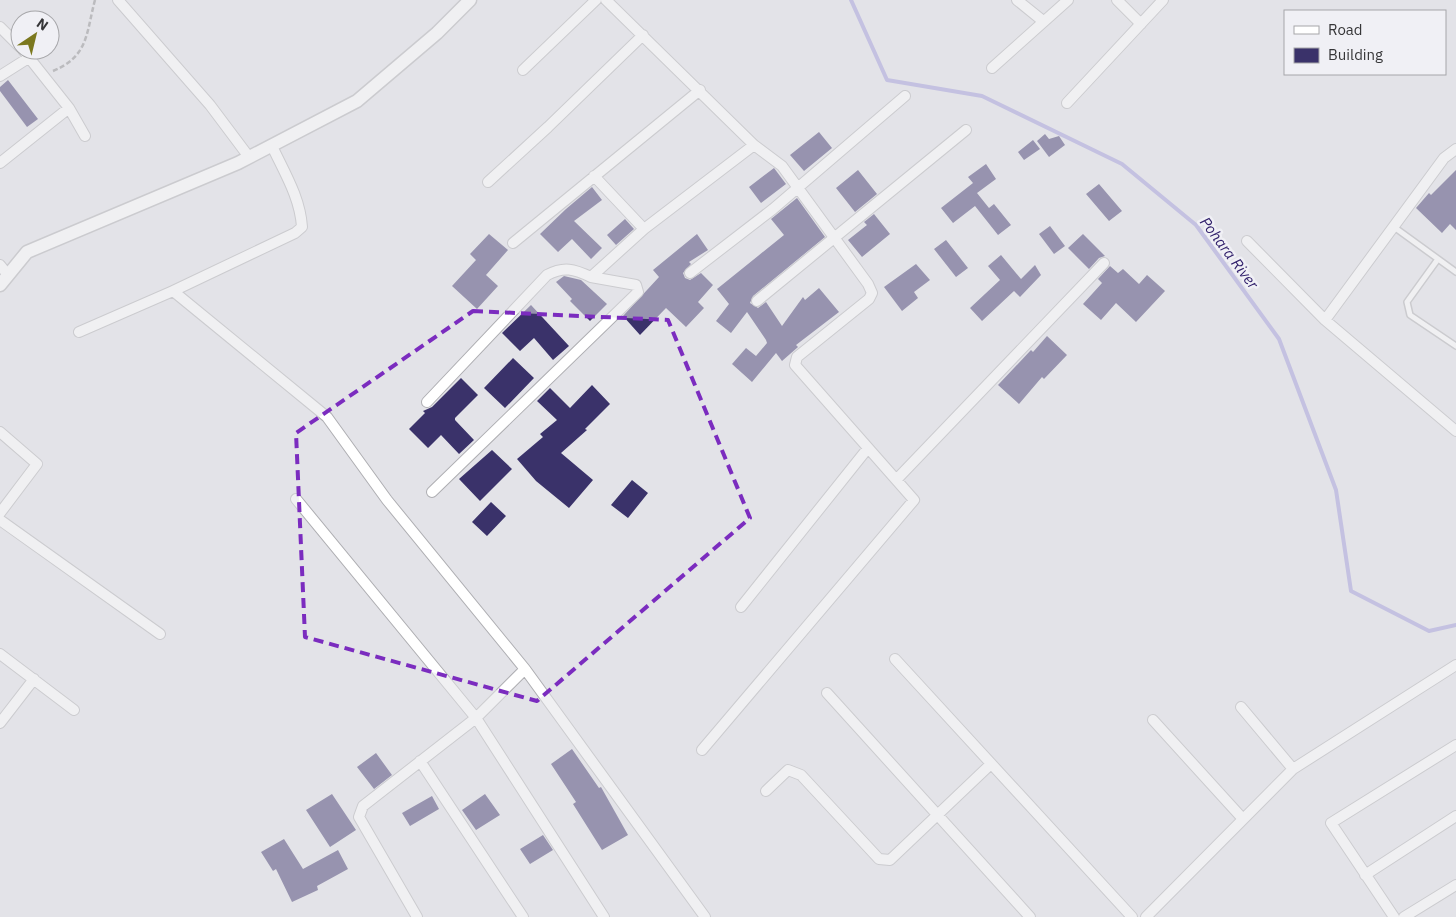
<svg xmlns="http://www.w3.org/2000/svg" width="1456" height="917" font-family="'IBM Plex Sans',sans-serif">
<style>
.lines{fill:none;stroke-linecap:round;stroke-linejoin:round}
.stream{stroke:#9d98d9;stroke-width:4}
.building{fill:#3a326a}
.service-casing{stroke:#aeaeb2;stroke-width:8}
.minor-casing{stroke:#aeaeb2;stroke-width:12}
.tertiary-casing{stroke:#aeaeb2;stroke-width:15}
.path{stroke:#8a8a8d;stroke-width:2.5;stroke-dasharray:5 2.5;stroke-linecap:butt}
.service{stroke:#fff;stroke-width:5}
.minor{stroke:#fff;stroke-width:10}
.tertiary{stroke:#fff;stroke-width:12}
.marked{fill:none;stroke:#7b2cbf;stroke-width:4;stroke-dasharray:10 6;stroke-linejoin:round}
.labels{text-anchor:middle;stroke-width:5;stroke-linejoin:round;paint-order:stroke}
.water-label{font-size:15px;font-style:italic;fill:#31206b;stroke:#f0f0f5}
</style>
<rect width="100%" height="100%" fill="#e3e3e8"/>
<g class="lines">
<!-- stream -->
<path class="stream" d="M851,0L887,80L982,96L1122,164L1196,225L1279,339L1336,490L1351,591L1429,631L1456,625"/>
</g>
<!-- building -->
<path class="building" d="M8,80L38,119L27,127L0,91V87Z
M819,132L832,148L804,171L790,155Z
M1045,134L1049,139L1059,136L1065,145L1049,157L1037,141Z
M1033,140L1040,149L1024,160L1018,152Z
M986,164L996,179L977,193L989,208L994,204L1011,225L998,235L975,206L953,223L941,208L973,183L968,177Z
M774,168L786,184L761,203L749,187Z
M858,170L877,194L855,212L836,188Z
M1456,170V230L1450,224L1442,233L1416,208L1429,193L1431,195Z
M1099,184L1122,211L1109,221L1086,194Z
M592,187L602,200L574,221L602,248L591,259L572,239L558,252L540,234L566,209Z
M797,198L825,237L753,296L750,303L758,308L766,302L782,326L803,297L805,300L819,288L839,312L796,345L798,347L782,361L776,353L752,382L732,364L746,348L756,356L767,343L766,340L747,312L731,333L716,321L729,304L717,289L784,235L771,219Z
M874,214L890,234L862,257L848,240L867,225L864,222Z
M625,219L634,229L616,245L607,235Z
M1050,226L1065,246L1054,254L1039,234Z
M489,234L508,250L486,275L498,286L477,309L452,286L476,260L470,254Z
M697,234L708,250L689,262L691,264L683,273L685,278L690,280L701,273L713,285L698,302L704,308L686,327L666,308L640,335L623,316L659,277L653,270Z
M1083,234L1105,256L1099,258L1089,269L1068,248Z
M946,240L968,268L956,277L934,249Z
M1001,255L1021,279L1035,265L1041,275L1020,297L1014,291L982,321L970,308L1000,280L988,266Z
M916,264L930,280L914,292L918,298L902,311L884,287Z
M1110,266L1118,273L1123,269L1139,284L1147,275L1165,291L1136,322L1116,303L1101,320L1083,304L1102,283L1098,279Z
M564,276L581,280L607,304L590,321L570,301L572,299L556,282Z
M531,305L569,346L553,360L534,338L520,351L502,333Z
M1047,336L1067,355L1044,379L1042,377L1019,404L998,385L1031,350L1033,352Z
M513,358L534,378L505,408L484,388Z
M461,378L478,395L455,418V420L474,440L459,454L441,435L428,448L409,429L425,413L423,411L432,407Z
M592,385L610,404L585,429L587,430L561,453L593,480L569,508L536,481L517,459L543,437L540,434L557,420L537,401L550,388L570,408Z
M492,450L512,469L480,501L459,479Z
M632,480L648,493L628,518L611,505Z
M491,502L506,516L487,536L472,522Z
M572,749L599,788L601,787L628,835L602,850L573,804L576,802L551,764Z
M376,753L392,775L374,789L357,767Z
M332,794L356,830L330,847L306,810Z
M485,794L500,815L476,830L462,810Z
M432,796L439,809L410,826L402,813Z
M543,835L553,850L530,864L520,849Z
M284,839L303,869L338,850L348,869L317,886L318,890L292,902L276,869L273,871L261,852Z"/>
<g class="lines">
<defs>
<path id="service" d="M1394,227L1456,272
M1438,259L1407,302L1410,315L1456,346"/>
<path id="minor" d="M118,0L210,105L249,157
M606,0L754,145L782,166L868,284L872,293L869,299L797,357L795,365L914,500L702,750
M1017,0L1043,21
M1117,0L1141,24
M0,27L20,47
M23,50L69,108
M992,68L1068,0
M523,70L596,0
M0,76L30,57
M1067,103L1163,0
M272,146C284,172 300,197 302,227L295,233L173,291L327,417L387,500L525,669L476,718L604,917
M0,163L69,108L85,136
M594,176L644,229
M488,182L548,127L643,35
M1247,241L1325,320L1456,431
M513,243L700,90
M0,265L8,275
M690,273L773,209L905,96
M757,301L966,130
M1325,320L1444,158L1456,149
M79,332L173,291
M427,402L547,275C564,266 574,269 591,277L644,229L754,145
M0,432L37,464L0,513
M897,479L1104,263
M432,492L638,292L636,285L591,277
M296,499L476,718L363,806L359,817L417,917
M0,520L160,634
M741,607L868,448
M0,654L74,710
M895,659L1132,917
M525,669L705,917
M827,693L1030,917
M1241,707L1293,769
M1153,720L1243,819
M0,723L34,679
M420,761L523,917
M766,791L788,770L801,775L879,859L890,860L991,764
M1365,875L1456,816
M1146,917L1293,769L1456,665
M1394,917L1331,823L1456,745
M1404,917L1456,885"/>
<path id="tertiary" d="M0,285L27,252L238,163L357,101L437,33L470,0"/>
</defs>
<!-- service casing -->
<use href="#service" class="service-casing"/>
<!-- minor casing -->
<use href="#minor" class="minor-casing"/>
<!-- tertiary casing -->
<use href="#tertiary" class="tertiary-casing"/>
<!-- path -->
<path class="path" d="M53,71C89,56 86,33 95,0"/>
<!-- service -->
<use href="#service" class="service"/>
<!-- minor -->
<use href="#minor" class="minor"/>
<!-- tertiary -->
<use href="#tertiary" class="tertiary"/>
</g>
<!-- marked area -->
<path d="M0 0H1456V917H0ZM473,311L668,320L750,518L537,701L305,637L296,433Z" fill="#e3e3e8" fill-opacity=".55" fill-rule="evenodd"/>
<path class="marked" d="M473,311L668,320L750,518L537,701L305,637L296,433Z"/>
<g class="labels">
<!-- water labels -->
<g class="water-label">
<text transform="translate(1229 253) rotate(53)" y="5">Pohara River</text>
</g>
</g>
<!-- legend -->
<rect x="1284" y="10" width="162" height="65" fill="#f0f0f5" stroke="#a6a6a9"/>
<rect x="1294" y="26" width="25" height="8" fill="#ffffff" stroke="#a6a6a9"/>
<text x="1328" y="35" font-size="15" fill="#363638">Road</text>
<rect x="1294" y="48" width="25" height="15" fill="#3a326a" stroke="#a6a6a9"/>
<text x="1328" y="60" font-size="15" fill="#363638">Building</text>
<!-- north arrow -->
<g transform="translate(35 35) rotate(35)"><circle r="24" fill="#f0f0f5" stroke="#a6a6a9"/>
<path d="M0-4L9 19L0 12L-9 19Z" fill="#7b781e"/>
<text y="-8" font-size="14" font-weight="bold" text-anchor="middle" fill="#363638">N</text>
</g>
</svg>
